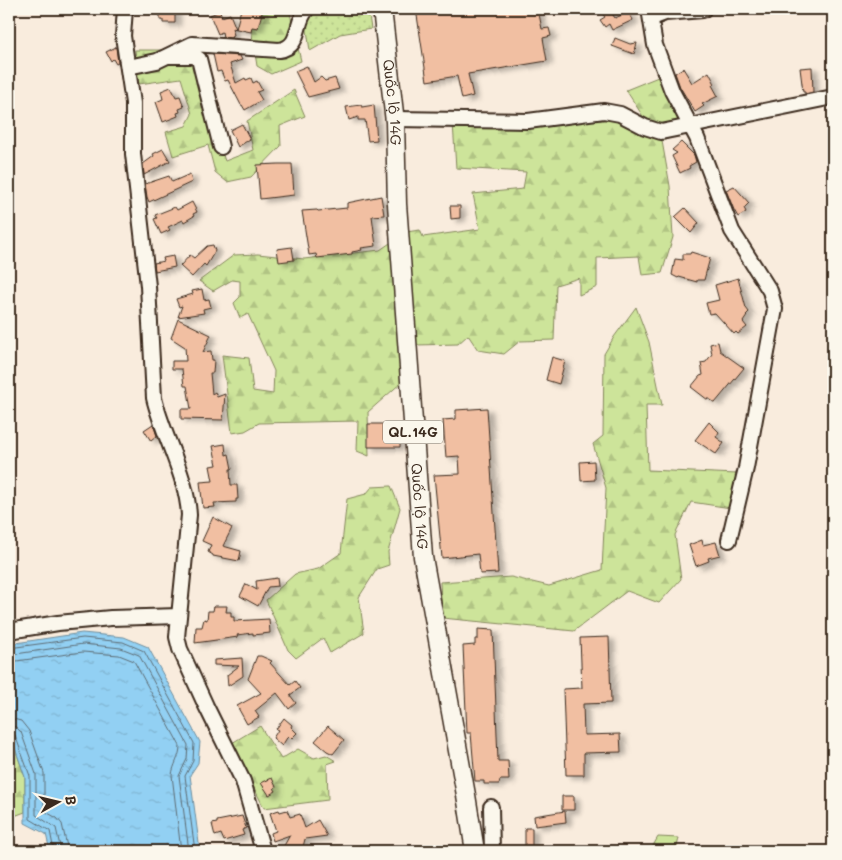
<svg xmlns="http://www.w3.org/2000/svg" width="842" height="860" font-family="Mali,sans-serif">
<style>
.grass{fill:url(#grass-dots);stroke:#84875c}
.forest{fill:url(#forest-firs);stroke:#84875c}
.water{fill:url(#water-ripples);stroke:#6f8e9e}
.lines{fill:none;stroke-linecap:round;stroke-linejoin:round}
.shore{stroke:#5e6c73;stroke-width:1}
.building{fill:#f1bfa2;stroke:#3b2a1e;filter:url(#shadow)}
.minor-casing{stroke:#3b2a1e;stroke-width:18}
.major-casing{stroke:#3b2a1e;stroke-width:21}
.minor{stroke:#fbf7ec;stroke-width:14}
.major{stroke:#fbf7ec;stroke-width:18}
.labels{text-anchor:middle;stroke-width:4;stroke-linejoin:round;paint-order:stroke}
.shield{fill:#fbf7ec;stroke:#75685c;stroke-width:1}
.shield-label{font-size:14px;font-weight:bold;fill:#3b2a1e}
.street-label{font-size:15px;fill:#3b2a1e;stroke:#fbf7ec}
</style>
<defs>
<pattern id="grass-dots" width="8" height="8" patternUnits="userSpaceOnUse" patternTransform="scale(1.25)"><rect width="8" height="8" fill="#cde49a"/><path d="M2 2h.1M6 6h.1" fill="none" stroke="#b1c484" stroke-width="1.8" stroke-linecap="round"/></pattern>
<pattern id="forest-firs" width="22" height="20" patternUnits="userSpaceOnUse" patternTransform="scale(1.25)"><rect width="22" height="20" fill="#cde49a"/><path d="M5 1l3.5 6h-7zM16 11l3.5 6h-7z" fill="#b1c484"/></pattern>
<pattern id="water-ripples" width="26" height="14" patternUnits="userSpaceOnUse" patternTransform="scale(1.25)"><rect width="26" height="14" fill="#92d0f3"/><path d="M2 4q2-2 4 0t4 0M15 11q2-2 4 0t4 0" fill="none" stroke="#7fb3d0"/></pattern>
<filter id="shadow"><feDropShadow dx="5.5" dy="3" stdDeviation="2.5" flood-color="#0004"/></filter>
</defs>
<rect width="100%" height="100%" fill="#f9ecdd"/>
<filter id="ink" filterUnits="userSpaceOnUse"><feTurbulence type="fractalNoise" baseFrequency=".02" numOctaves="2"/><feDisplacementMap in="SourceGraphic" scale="10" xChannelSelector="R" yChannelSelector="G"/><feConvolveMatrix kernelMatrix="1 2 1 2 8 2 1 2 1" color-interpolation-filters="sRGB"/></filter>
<g filter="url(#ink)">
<!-- grass -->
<path class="grass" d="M304,9H368L371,29L340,34L310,51Z"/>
<!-- forest -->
<path class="forest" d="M248,9H289L301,61L271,74L257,66Z
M135,50H197L212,123L225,161L253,150L247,121L294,90L305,116L280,126L281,146L251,177L227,182L215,172L208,145L173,156L166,132L186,126L192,114L181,78L139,84Z
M658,77L687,132L662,141L670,186L673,237L662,273L642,275L639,256L597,258V287L579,295V278L556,285L554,340L520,341L504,354L478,350L468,335L458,344L416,345L402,382L368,412L369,456L357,451L358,421L259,423L245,431L232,433L222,355L249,358L253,391L273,394L274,371L248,314L240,318L234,303L240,297V281L232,280L213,291L199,281L234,255L258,254L304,259L380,250L406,232L420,230L423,237L480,229L473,194L523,189L526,172L456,168L453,123H535L644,118L626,90Z
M636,307L649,342L662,405H646L648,470L737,474L731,508L691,502L675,535L681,579L659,603L627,591L574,631L442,618L440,582L511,577L549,586L602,570L606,488L593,444L603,436L604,354L614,337Z
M391,486L400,508L388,552L389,565L377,569L359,597L364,633L330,653L323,638L296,658L288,650L266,600L295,574L318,569L341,553L347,499L366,494L372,487Z
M260,726L281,759L298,749L314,758L326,755L336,761L327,764L328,800L264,808L232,743Z
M9,731L25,777V812L9,818Z
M658,837L679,838L676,851H650Z"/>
<!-- water -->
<path class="water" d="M82,633L124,637L148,647L200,742L198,763L190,775L200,851H50L46,834L25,823V777L9,731V644Z"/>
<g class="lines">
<!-- shore -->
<path class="shore" d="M9,648L83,638L123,642L144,651L194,743L193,761L185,776L195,851
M9,655L83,644L121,648L139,655L188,745L187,759L179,776L189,851
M9,662L83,652L119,655L134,661L180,746C180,757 173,765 172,775L181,851
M9,718L21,721L29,731L44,773V811L57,818L62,824L68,851
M9,725L16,727L21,732L36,774V815L56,828L61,851
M9,732L15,735L30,776V819L50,831L54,851"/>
</g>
<!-- building -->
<path class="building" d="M160,9H175V23H163V20H160Z
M241,9H263L258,28L252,27L251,32L232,28L234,35L231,36L232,38L223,37L222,32L218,34L210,15L220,11L222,17L230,14L236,29Z
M416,9H538L542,29L549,28L551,36L543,38L547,61L468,74L473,96L462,99L457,76L427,81Z
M599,9H609L615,18L629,12L633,20L612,30L609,24L605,27L600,20L605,17Z
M615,38L630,44L637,43L634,54L612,46Z
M116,47L118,63L116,64L113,59L111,61L106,52Z
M213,54L240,56L242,60L230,64L236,83L245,78L246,80L251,78L253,83L257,81L262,90L257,92L262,100L245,110L242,105H241L228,80L225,81L221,71L217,72Z
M307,66L314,82L321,77L325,81L335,78L339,89L308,97L295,71Z
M812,67L813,92L805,94V92H803L800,68Z
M683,68L692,83L709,72L715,84L712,85L718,96L702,104L704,106L695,112L680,87L675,73Z
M171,87L176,97L180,96L184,107L179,109L180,112L177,113L178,116L163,122L156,102L163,99L161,91Z
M361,105L362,107L374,105L377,140L368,141L365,120H358V117L349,120L346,107Z
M242,124L250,139L238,147L230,130Z
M681,142L694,155L696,162L689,166L690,168L680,173L672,156L677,153L672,150Z
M163,149L170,161L144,175L143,164L154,156L153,154Z
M278,164H292L294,195L260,199L257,165Z
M190,174L192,182L149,202L147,197L145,184L169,176L172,182Z
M734,186L749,203L744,208L746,212L738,217L734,210L726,190Z
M381,196L384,215L372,216L376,246L361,248L362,250L352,252V254L317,258L316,254L309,255L302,211L317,210L318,211L347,208V203Z
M192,202L197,212L193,214L194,216L184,222L183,220L168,227L170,230L161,234L154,219L157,218L155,215L175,207L177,210Z
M450,206H460V218L451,219Z
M685,208L699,223L691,233L675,217Z
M213,245L215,251L206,266L204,264L192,277L180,266L190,255L194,258L207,246Z
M292,247L294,260L279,262L277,249Z
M691,252L710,258L704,280H697V282L679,277L678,278L672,275L675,259L683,260V254H690Z
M173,256L175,267L155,271L154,263L164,261L163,258Z
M738,278L746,308L749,312L746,315L747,316L743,322L747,327L738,334L736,332L734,334L715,313L709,314L706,303L719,300L715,285Z
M202,289L204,300L209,299L211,307L203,309L204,313L178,317L182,306L179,307L176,299L193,294L192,291Z
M178,319L211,335L203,352L211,351L212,360H214L213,373H210L212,394L215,392L217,397L225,394L223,420L181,419V409H191L187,386H184L182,369H172V361H186L185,347L171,338Z
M718,342L720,351L744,368L715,403L708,398V400L691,387L700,376L703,375L701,363L706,362L712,354L710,344Z
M552,357L565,361L559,384L546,380Z
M487,408L498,573L480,574L478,554L442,558L434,475L460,474L459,456L446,457L443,420L456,419V410Z
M709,422L719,432L716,437L724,443L716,454L695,440Z
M153,424L157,436L151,441L144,430Z
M368,424H400V447H368Z
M225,444L226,455L229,454L232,469H230L231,485H237L238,499H236V502L214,503L215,507L203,508L200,482L213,481L210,466L217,465L213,446Z
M594,461L595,480L581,481L580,462Z
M213,517L232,528L223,546L241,551L239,561L213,556V555L208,552L211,545L202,541Z
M702,540L703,545L716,542L720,555L708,558L709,561L696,566L689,545Z
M277,578L278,586L268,587L258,606L240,596L246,584L257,590L256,581Z
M214,606H227L226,612H231V617H234V621L269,619L270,633L253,635V633L237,635L238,637L195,643L196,627H202L204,619L207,620L208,611H213Z
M478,629L493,630L498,761H508L509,780H500L499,784H484V781H475L471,733H467L463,646L475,645V639H478Z
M609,637L611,703L583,704L584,735L620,734L621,752L584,753V775H566L563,689L582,688L580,638Z
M257,656H261L272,661L270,663L290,685L295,681L300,688L290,695L296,703L289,709L277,693L255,711L259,717L247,724L237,706L261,693L248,679Z
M242,658L243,676L228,686L227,675L239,666L214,665V660Z
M284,718L292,725L291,727L297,733L291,739L288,736L282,746L273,738L278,730L276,729Z
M328,726L344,740L333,754L327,751L315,741Z
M272,778L276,787L274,788L276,791L269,795L261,783Z
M562,796H574V810H562Z
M279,810L280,812L287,810L290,817L300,814L305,828L318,820L327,836L305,839L302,851H281L290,835L273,841L271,833L276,831L270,813Z
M565,811L566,822L535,826L534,816Z
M242,816L246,828L242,830L244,835L224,841L221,834L215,836L212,824L217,823V821Z
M525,828H532V847H525Z"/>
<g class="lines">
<defs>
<path id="minor" d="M125,9L123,36L133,103V154L148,286L154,398C163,436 187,476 189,515L177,637L180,649L206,706L243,781L263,851
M649,9L655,45L672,91L697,138L732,231L770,291L775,309L746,468L729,540
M652,18L665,13L703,10L704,9
M169,56H194L199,59L221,147
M128,67L157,61L192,44L279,50C302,47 294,23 307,9
M394,119L528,121L604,111L620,114L645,127L661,132L833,97
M9,631L58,623L111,618L179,616
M491,807L492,851"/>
<g id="major">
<path id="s1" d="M382,9L395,122L397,204L423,557L466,795L475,851"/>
</g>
</defs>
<!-- minor casing -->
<use href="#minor" class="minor-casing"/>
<!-- major casing -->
<use href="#major" class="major-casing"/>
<!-- minor -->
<use href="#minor" class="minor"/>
<!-- major -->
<use href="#major" class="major"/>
</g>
</g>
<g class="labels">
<!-- shield labels -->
<rect class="shield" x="383" y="420.5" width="60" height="23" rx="4"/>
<g class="shield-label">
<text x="413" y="437">QL.14G</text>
</g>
<!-- street labels -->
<g class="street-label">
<text dy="5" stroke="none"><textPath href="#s1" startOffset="94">Quốc lộ 14G</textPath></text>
<text dy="5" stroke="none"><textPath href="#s1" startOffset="499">Quốc lộ 14G</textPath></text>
</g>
</g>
<!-- margin -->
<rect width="842" height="860" fill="none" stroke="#fbf7ec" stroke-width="30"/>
<rect x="15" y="15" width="812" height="830" fill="none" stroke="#3b2a1e" stroke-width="2" filter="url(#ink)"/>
<!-- north arrow -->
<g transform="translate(58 802) rotate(82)" stroke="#fbf7ec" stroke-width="4" paint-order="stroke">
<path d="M0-4L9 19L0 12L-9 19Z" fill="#3b2a1e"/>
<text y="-8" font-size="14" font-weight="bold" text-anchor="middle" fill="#3b2a1e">B</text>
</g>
</svg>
